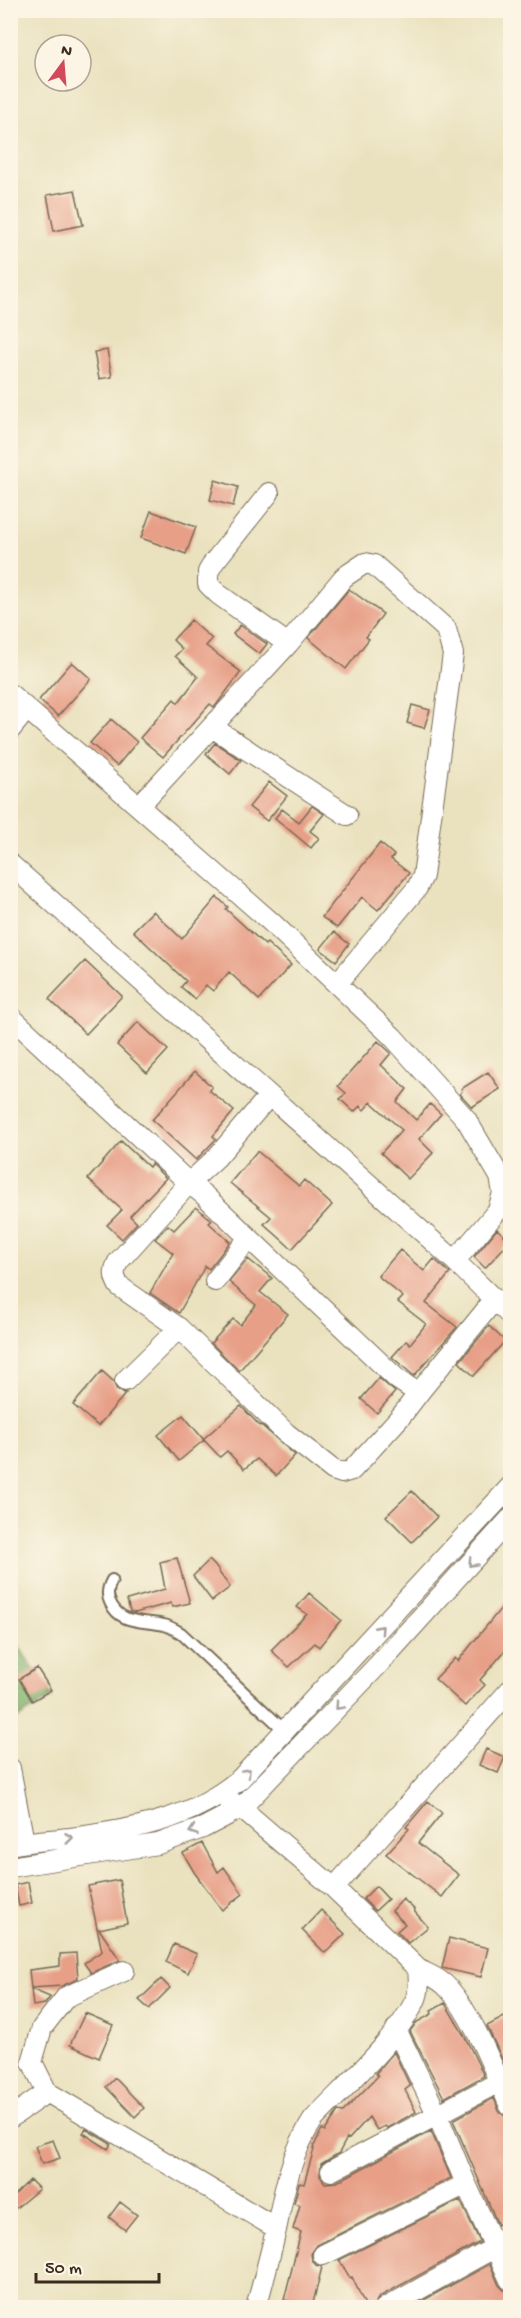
<svg xmlns="http://www.w3.org/2000/svg" width="521" height="2318" font-family="'Gochi Hand',sans-serif">
<style>
.forest{fill:url(#forest-crowns);stroke:#5c6c42;stroke-width:1.5}
.building{fill:#e79f87}
.lines{fill:none;stroke-linecap:round;stroke-linejoin:round}
.lane-casing{stroke:#786a56;stroke-width:14}
.street-casing{stroke:#786a56;stroke-width:22}
.lane{stroke:#fff;stroke-width:10}
.street{stroke:#fff;stroke-width:20}
.oneway{stroke:#a79f9a}
</style>
<defs>
<pattern id="forest-crowns" width="20" height="18" patternUnits="userSpaceOnUse" patternTransform="scale(1.5)"><rect width="20" height="18" fill="#7dad67"/><path d="M2 6a3 3 0 1 1 6 0M12 15a3 3 0 1 1 6 0" fill="none" stroke="#688d54"/></pattern>
</defs>
<rect width="100%" height="100%" fill="#fcf5e5"/>
<filter id="ink" filterUnits="userSpaceOnUse"><feTurbulence type="fractalNoise" baseFrequency=".0167" numOctaves="2"/><feDisplacementMap in="SourceGraphic" scale="12" xChannelSelector="R" yChannelSelector="G"/><feConvolveMatrix kernelMatrix="1 2 1 2 8 2 1 2 1" color-interpolation-filters="sRGB"/></filter>
<filter id="wash" filterUnits="userSpaceOnUse"><feTurbulence type="fractalNoise" baseFrequency=".008" numOctaves="4" result="noise"/><feDisplacementMap in="SourceGraphic" scale="24" xChannelSelector="R" yChannelSelector="G"/><feGaussianBlur stdDeviation="1.35" result="paint"/><feColorMatrix in="noise" values="0 0 0 0 0 0 0 0 0 0 0 0 0 0 0 0 0 1.4 0 .05"/><feComposite in="paint" operator="in"/></filter>
<g filter="url(#wash)">
<rect width="100%" height="100%" fill="#eae2bf"/>
<!-- forest -->
<path class="forest" d="M10,1633L52,1697L12,1722L10,1721Z"/>
<g id="blocks">
<!-- building -->
<path class="building" d="M75,190L83,225L54,231L47,195Z
M107,350L112,377L99,379L94,352Z
M215,480L238,487L233,506L210,500Z
M151,511L196,527L186,554L141,538Z
M349,589L383,614L366,637L369,639L346,669L308,638Z
M191,620L212,639L206,646L241,672L217,704L214,707L210,704L163,757L140,738L174,699L178,703L198,677L175,656L182,649L173,640Z
M240,625L267,644L259,654L233,634Z
M72,662L91,679L58,716L39,700Z
M412,705L430,710L424,728L407,723Z
M111,719L137,742L117,766L90,743Z
M215,743L241,760L230,774L206,754Z
M269,782L287,796L267,821L249,807Z
M312,806L324,814L310,831L319,838L311,848L275,818L282,809L299,822Z
M380,843L394,855L391,859L409,873L378,910L362,897L337,928L322,917Z
M217,897L228,907L226,909L265,945L267,943L291,965L259,1000L229,972L213,991L206,985L195,999L181,987L186,981L133,931L153,911L182,939Z
M334,932L349,944L336,961L320,949Z
M85,961L122,996L86,1034L49,999Z
M138,1022L168,1050L147,1073L117,1045Z
M378,1041L391,1053L381,1065L407,1089L397,1102L416,1120L430,1104L441,1114L419,1139L433,1153L408,1179L381,1153L402,1130L371,1102L364,1110L360,1106L354,1112L340,1099L346,1093L338,1086Z
M195,1071L212,1087L209,1090L234,1111L213,1136L216,1139L196,1160L152,1120Z
M488,1072L500,1089L472,1107L460,1094L462,1091L461,1089Z
M121,1141L149,1167L151,1164L166,1178L130,1216L137,1223L122,1239L107,1225L122,1210L88,1179Z
M257,1151L299,1186L304,1180L332,1205L292,1249L264,1224L271,1217L230,1183Z
M196,1207L212,1220L209,1223L230,1242L209,1269L205,1266L179,1313L150,1293L173,1253L155,1239L168,1225L174,1230Z
M497,1229L510,1241L485,1268L474,1257Z
M400,1250L424,1271L434,1259L450,1273L426,1303L457,1327L414,1376L392,1357L406,1341L410,1344L426,1324L398,1302L403,1297L378,1276Z
M248,1259L272,1278L260,1292L288,1314L239,1371L211,1343L233,1319L240,1325L256,1305L229,1282Z
M489,1326L505,1341L474,1376L459,1362Z
M102,1371L113,1381L117,1390L126,1393L98,1426L73,1405Z
M379,1378L395,1392L377,1413L361,1399Z
M241,1406L260,1426L261,1425L295,1455L276,1476L257,1459L244,1469L227,1451L220,1457L203,1439Z
M183,1415L204,1440L179,1461L158,1435Z
M412,1491L437,1517L412,1542L386,1516Z
M177,1558L190,1603L172,1607L171,1603L135,1613L130,1611L127,1600L165,1589L160,1562Z
M209,1560L219,1570L218,1571L230,1587L212,1601L193,1576Z
M309,1593L341,1620L319,1647L315,1643L289,1667L271,1650L307,1614L297,1607Z
M510,1597V1645L480,1680L485,1685L465,1706L435,1679L455,1658L458,1661Z
M37,1668L51,1690L32,1701L19,1679Z
M486,1749L505,1757L498,1773L479,1765Z
M428,1801L442,1813L418,1843L459,1875L442,1897L386,1854L409,1829L406,1827Z
M202,1843L218,1872L224,1867L243,1894L222,1910L194,1872L183,1853Z
M119,1880L127,1923L99,1929L120,1960L91,1973L84,1963L102,1951L88,1886Z
M28,1882L32,1903L19,1906L15,1885Z
M376,1886L388,1899L375,1911L363,1899Z
M403,1899L415,1910L414,1911L428,1927L408,1943L397,1931L405,1924L392,1911Z
M321,1910L345,1934L325,1953L302,1930Z
M449,1938L488,1948L481,1977L442,1968Z
M174,1944L197,1954L188,1973L166,1962Z
M76,1953L78,1979L62,1986L31,1988L29,1970L60,1966V1954Z
M161,1979L170,1988L149,2009L139,2000Z
M31,1989L50,1997L45,2004L33,2006Z
M445,2003L464,2035L484,2076L444,2098L410,2031L417,2022L432,2014L431,2011Z
M85,2013L113,2025L99,2058L70,2045Z
M510,2014V2071L508,2072L487,2026Z
M394,2052L410,2086L405,2090L416,2112L387,2128L385,2126L377,2130L369,2117L349,2139L347,2138L339,2153L321,2164L320,2176L325,2183L337,2182L431,2131L451,2178L317,2245L311,2254L312,2260L316,2265L322,2267L312,2307L284,2300L301,2232L293,2229L300,2205L294,2203L299,2183L304,2184L314,2149L313,2148L322,2129L325,2131L338,2111L343,2112L378,2076L376,2073Z
M115,2078L144,2108L135,2117L106,2087Z
M494,2098L499,2111L506,2117L510,2125V2218L498,2225L453,2120Z
M86,2129L111,2144L108,2149L83,2133Z
M53,2140L60,2158L42,2164L35,2146Z
M30,2180L39,2189L10,2213V2199Z
M460,2200L480,2242L379,2297L373,2307H366L352,2277L350,2278L339,2260Z
M120,2202L137,2215L125,2230L109,2217Z
M490,2264L499,2285L504,2290L510,2292V2307H411Z"/>
</g>
</g>
<g filter="url(#ink)">
<use href="#blocks" fill-opacity="0" stroke="#786a56" stroke-width="1.5"/>
<g class="lines">
<defs>
<path id="lane" d="M112,1580C108,1587 106,1594 110,1602C120,1625 143,1620 164,1625C169,1626 176,1630 181,1633L285,1731"/>
<path id="street" d="M269,493L214,562L208,572V584L218,594L288,644
M10,694L271,922L393,1037L466,1119L500,1177L503,1193L498,1210L455,1261
M212,727L347,815
M10,730L27,709
M139,806L288,644L344,577L365,563L374,565L446,629L453,654L423,876L417,888L337,984
M10,864L455,1261L510,1315
M10,1016L189,1183L118,1262C113,1272 114,1277 119,1286L179,1328L286,1433L333,1470L342,1473L352,1470L402,1415L421,1390
M269,1096L216,1158L189,1183L204,1195L397,1379L412,1389L421,1390L495,1299
M215,1281L248,1239
M125,1381L179,1328
M10,1768L24,1842
M221,1795L241,1808L334,1888L418,1969C419,1980 420,1990 415,2001C395,2042 345,2086 313,2120C291,2153 284,2191 276,2230C270,2256 263,2282 256,2308
M10,1845C30,1841 50,1840 70,1838C132,1830 191,1820 240,1779L510,1487
M10,1867L158,1844L203,1828L241,1808L377,1666L510,1519
M334,1888L510,1690
M418,1969C429,1975 441,1979 449,1989C474,2017 494,2071 510,2106
M124,1971L66,1997L42,2028L32,2062L47,2092L276,2228
M396,2029L437,2114L466,2184L510,2280
M10,2118L47,2092
M331,2171L499,2082
M323,2255L466,2184
M385,2308L494,2248"/>
</defs>
<!-- lane casing -->
<use href="#lane" class="lane-casing"/>
<!-- street casing -->
<use href="#street" class="street-casing"/>
<!-- lane -->
<use href="#lane" class="lane"/>
<!-- street -->
<use href="#street" class="street"/>
</g>
<!-- one-way arrows -->
<defs><path id="oneway-chevron" d="M-2-3.5L2.5 0L-2 3.5" fill="none" stroke-width="1.6" stroke-linecap="round" stroke-linejoin="round" transform="scale(1.5)"/></defs>
<g class="oneway">
<use href="#oneway-chevron" transform="translate(472 1563) rotate(133)"/>
<use href="#oneway-chevron" transform="translate(380 1629) rotate(-48)"/>
<use href="#oneway-chevron" transform="translate(339 1706) rotate(133)"/>
<use href="#oneway-chevron" transform="translate(247 1772) rotate(-47)"/>
<use href="#oneway-chevron" transform="translate(193 1831) rotate(161)"/>
<use href="#oneway-chevron" transform="translate(69 1838) rotate(-7)"/>
</g>
</g>
<!-- margin -->
<rect width="521" height="2318" fill="none" stroke="#fcf5e5" stroke-width="36"/>
<!-- north arrow -->
<g transform="translate(63 63) rotate(16)"><circle r="28" fill="#fcf5e5" stroke="#afa495" stroke-width="1.5"/>
<path d="M0-4.5L10 22L0 15L-10 22Z" fill="#d1495b"/>
<text y="-9" font-size="16" font-weight="bold" text-anchor="middle" fill="#3b2a1e">N</text>
</g>
<!-- scale -->
<path d="M36 2273v9h123v-9" fill="none" stroke="#3b2a1e" stroke-width="3"/>
<text x="45" y="2273" font-size="18" fill="#3b2a1e" stroke="#fcf5e5" stroke-width="4.5" paint-order="stroke">50 m</text>
</svg>
